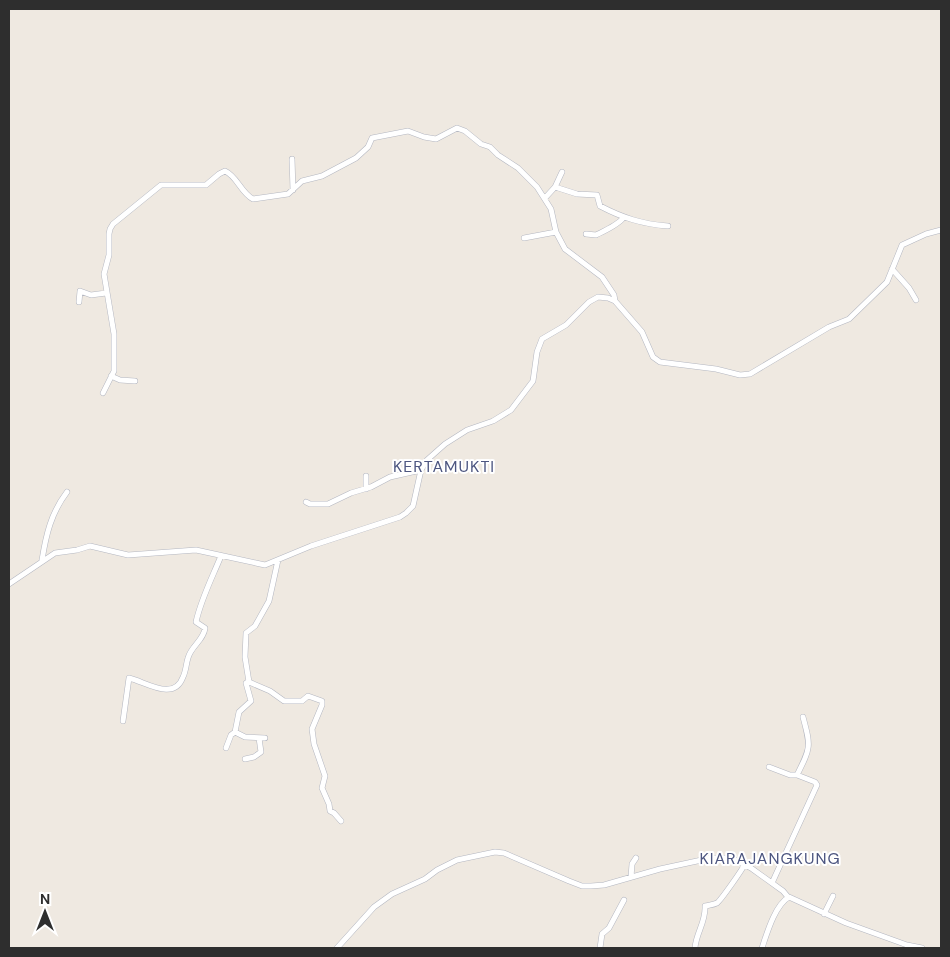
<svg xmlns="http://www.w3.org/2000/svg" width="950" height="957" font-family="'DM Sans',sans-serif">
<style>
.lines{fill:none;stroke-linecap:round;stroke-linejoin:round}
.street-casing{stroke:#b4b7c1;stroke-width:6}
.street{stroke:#fff;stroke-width:5}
.labels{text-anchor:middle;stroke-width:4;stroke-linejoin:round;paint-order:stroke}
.quarter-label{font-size:16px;letter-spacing:1px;fill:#4d5680;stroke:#fff}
</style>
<rect width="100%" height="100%" fill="#efe9e1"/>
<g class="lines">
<defs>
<path id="street" d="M292,159L293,190
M555,187L577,194L597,195L600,206C623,218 642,224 668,226
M545,198L555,187L562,172
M586,234L596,235C604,231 618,225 623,218
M524,238L556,232
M892,269L909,288L916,300
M79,302L80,291L91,295L106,293
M111,376L120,380L135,381
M103,393L114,371V334L104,274L109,255V234L110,229L113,224L161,185H206L219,174L225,171C237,176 241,193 253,199L288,194L302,181L322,176L356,158L368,147L372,138L408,131L424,137L436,139L457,128L465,131L481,144L490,147L498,155L518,168L537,187L551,209L556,232L565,249L602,277L614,295L615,301
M366,476V489
M306,502L310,504H328L351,493L371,487L390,477L421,470
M42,560C46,535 51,513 67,492
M278,560L269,601L255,626L246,633L245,657L249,682L270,691L284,701H302L308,696L322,701V705L312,729L314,744L325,776L322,788L329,804L330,811L334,813L341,821
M9,584L55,553L77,550L90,546L128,555L196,550L265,565L311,546L400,517L406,513L413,506L421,470L427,460L445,444L467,430L493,421L511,410L533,381L537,352L542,339L566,325L589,302L598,297L608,298L615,301L642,332L653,357L660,362L716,369L740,375L750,374L829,327L849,319L887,282L902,245L926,234L941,230
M249,681L246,683L251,701L239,712L235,732L245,737L265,738
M123,721L129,678C146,682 174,702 183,677C186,671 186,664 188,658C191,646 204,640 205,628L196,622C201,599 212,578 221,556
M226,748L231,735L235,732
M245,759L254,757L261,752L259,738
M769,767L790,775H797
M631,877L632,864L636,858
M772,883L817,785L815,782L797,775C811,747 811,747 803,717
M824,914L833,896
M337,948L374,907L392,894L425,879L437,870L457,860L495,852L504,853L569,881L582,886H591L604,885L660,869L711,858H731L751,868L783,891L788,897
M600,948L602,934L609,928L624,900
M695,948C696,933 706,922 705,906C709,905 713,905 717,903C721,900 742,870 745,864
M762,948C767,933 775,905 789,897L846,923L907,945L922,948"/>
</defs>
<!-- street casing -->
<use href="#street" class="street-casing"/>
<!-- street -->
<use href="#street" class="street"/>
</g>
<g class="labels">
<!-- quarter labels -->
<g class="quarter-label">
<text x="444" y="472">KERTAMUKTI</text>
<text x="770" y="864">KIARAJANGKUNG</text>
</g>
</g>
<!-- border -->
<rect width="950" height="957" fill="none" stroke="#2e2e2e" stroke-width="20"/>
<!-- north arrow -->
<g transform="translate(45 912)" stroke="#ffffff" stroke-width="4" paint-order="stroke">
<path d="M0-4L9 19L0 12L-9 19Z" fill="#2e2e2e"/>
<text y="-8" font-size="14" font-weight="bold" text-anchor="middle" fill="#2e2e2e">N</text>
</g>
</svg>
